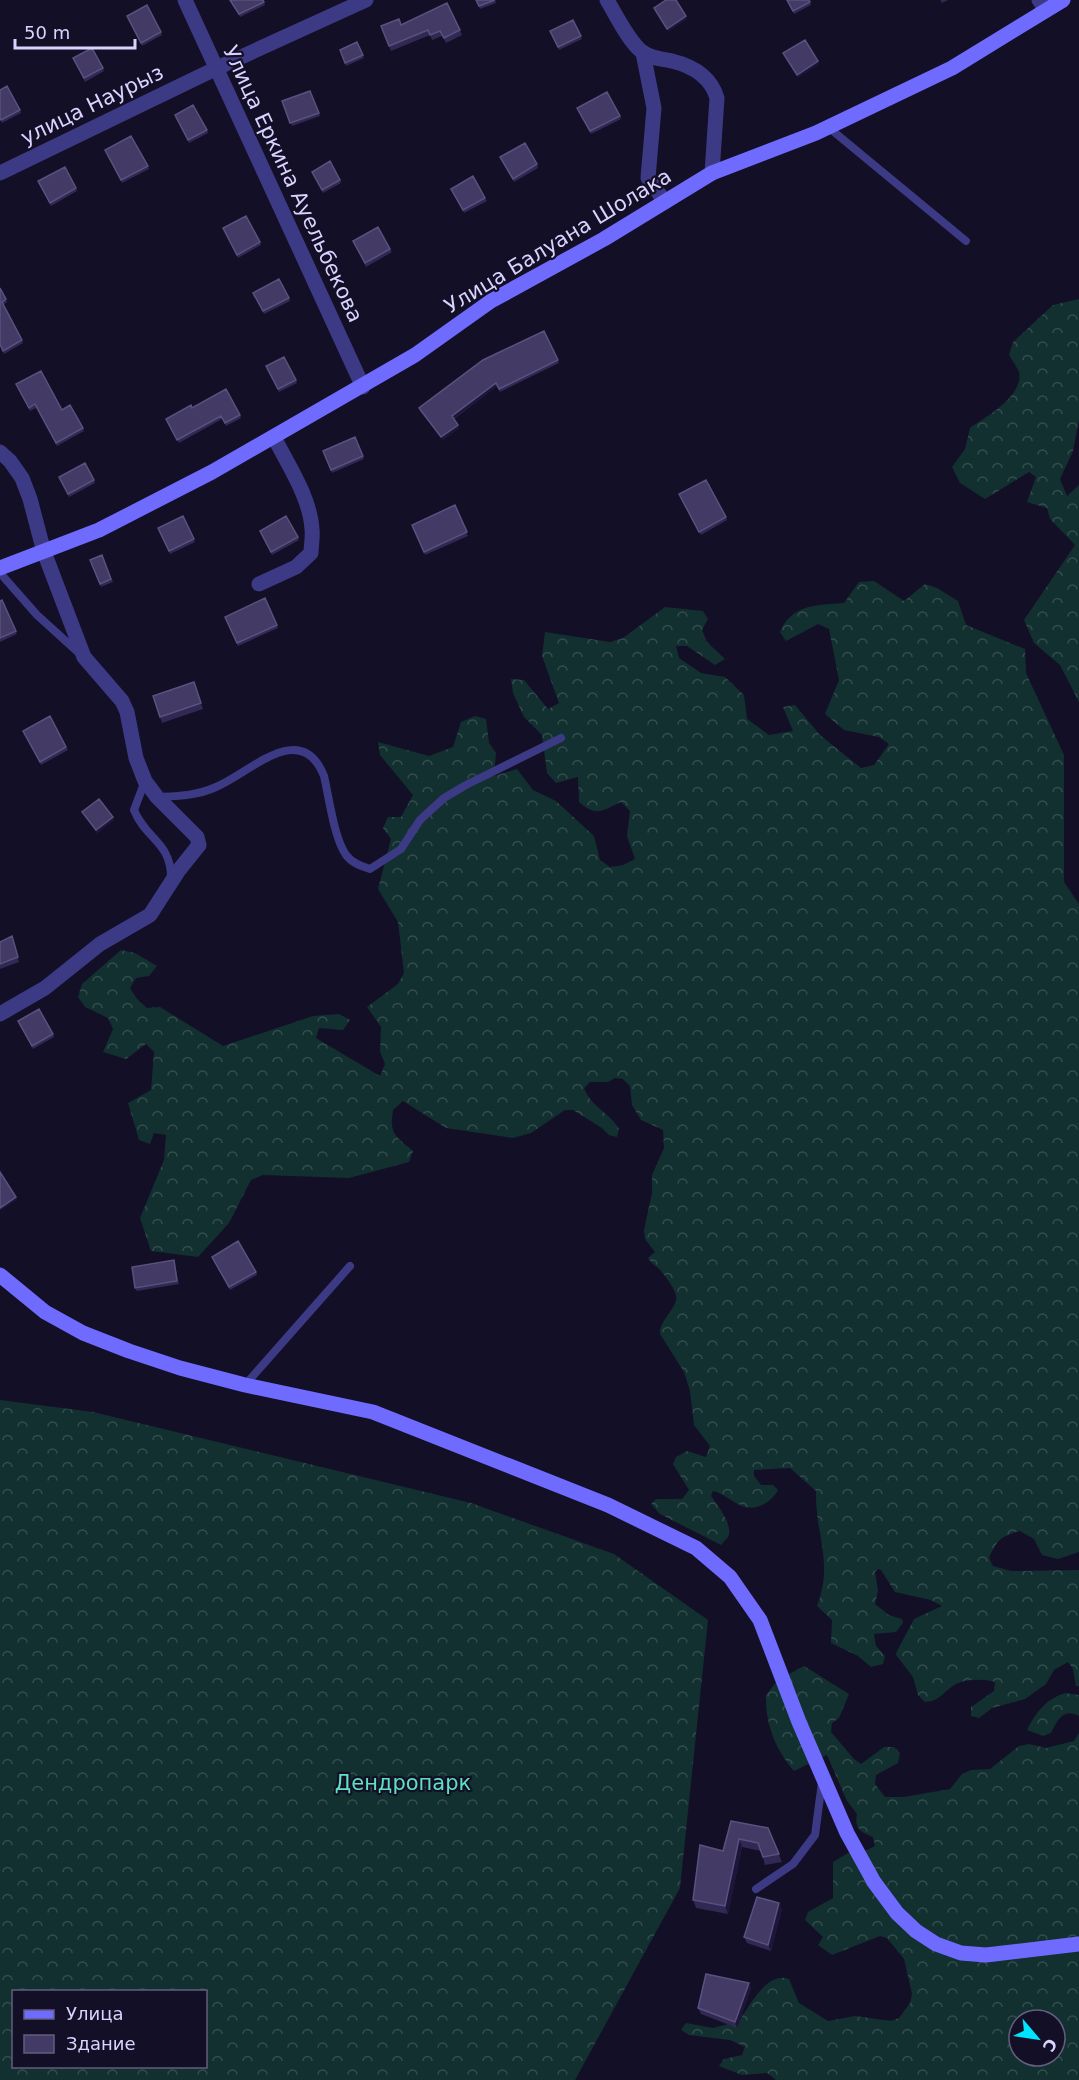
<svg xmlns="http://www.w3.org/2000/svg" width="1079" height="2080" font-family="'DejaVu Sans',sans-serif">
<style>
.forest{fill:url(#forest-crowns);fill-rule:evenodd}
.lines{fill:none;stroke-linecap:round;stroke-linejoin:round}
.lane{stroke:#3d3a85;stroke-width:8}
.street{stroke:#3d3a85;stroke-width:15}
.secondary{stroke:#6f6bff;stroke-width:15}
.wall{fill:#312854}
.shaded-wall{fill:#1d163a}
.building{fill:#433a66;stroke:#5a527e;stroke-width:1.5}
.labels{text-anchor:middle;stroke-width:4.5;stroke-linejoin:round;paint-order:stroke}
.street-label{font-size:21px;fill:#d9d4ff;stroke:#130f26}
.park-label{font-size:21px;fill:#5fe0c0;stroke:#130f26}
</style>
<defs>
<pattern id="forest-crowns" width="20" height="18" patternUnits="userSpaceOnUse" patternTransform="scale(1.5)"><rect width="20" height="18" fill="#12302f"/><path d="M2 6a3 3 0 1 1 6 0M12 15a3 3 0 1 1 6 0" fill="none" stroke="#344d4e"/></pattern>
</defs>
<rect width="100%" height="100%" fill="#130f26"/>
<!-- forest -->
<path class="forest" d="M1079,299V420L1073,451L1060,479L1067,496L1079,485V702L1060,665L1034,643L1024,620L1075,545L1050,519L1047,508L1027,502L1036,477L1029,472L985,499L960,483L952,467L965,449L970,428C986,417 1024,396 1019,372C1017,367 1012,360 1009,355L1013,342L1053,305Z
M874,581L904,601L925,584L937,588L958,601L966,625L1025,649L1026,673L1064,755V882L1079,904V1552L1058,1559L1042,1555L1034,1539L1020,1531C1000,1537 998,1539 989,1558L993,1566L1011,1571L1079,1570V1686H1076L1073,1669L1068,1662L1054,1670L1046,1684L1025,1699L992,1708L979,1718L971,1716V1707L994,1691L995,1682C985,1679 971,1679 961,1682C947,1686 941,1702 925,1702L918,1695L913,1677L896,1655L897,1651L914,1619L942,1606L931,1600L895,1592L881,1570L878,1569L875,1572L878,1591L875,1604L889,1615L902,1619L903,1623L896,1632L874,1634L876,1646L885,1656L883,1664L871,1667L858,1656L831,1643L832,1620L817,1606C834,1562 815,1535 816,1491L790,1468L754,1470V1476L761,1485H773L778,1490C772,1501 757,1512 742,1506C732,1502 725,1494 713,1491L711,1496C717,1505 734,1525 728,1537C726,1540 723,1542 721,1545L660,1514L651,1504L656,1499H682L689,1490L673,1464L676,1457L687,1451L706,1457L710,1446L694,1425L690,1391L684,1372L660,1334C659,1320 679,1307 676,1295C674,1288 666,1277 661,1271C656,1265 652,1265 648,1258L655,1252L645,1239L644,1230L652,1193V1175L664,1148L663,1130L641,1120L632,1105L630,1086L623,1079L615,1078L608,1082H590L584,1088C590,1106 610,1113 619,1129L617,1137L609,1135L602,1128L573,1110H565L531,1133L513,1138L446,1128L403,1101L393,1110C389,1134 395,1136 413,1151L409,1162L349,1178L263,1175L251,1180L229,1223L198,1257L151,1251L140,1218L164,1160L166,1135L154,1133L150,1144L139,1140L128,1103L151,1090L154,1052L146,1044L126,1059L103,1052L113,1029L108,1018L85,1007L78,997L82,984L121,950L135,953L157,966L149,976L136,978L130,988L137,999L147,1008L160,1007L223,1046L313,1016L339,1014L350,1020L343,1030L319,1028L316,1038L380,1076L385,1064L380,1052L381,1027L367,1007L398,984L404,973L398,922L378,889L391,839L383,828L388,817H401L413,795L380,755L378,742L429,756L453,747L461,722L475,716L486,719L489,743L496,753L494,776L517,769L533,790L556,801L594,836L600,860L610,867L623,865L635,859L627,836L630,811L621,802C602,811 596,817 579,802L578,777L556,783L547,773L542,735L524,717L513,693L511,679L524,680L548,709L559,703L542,656L545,632L610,642L623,638L665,607L703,611L708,619L702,630L707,642L725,659L715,665L687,646H676L679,658L701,673L725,677L744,695L747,719L769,735L793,731L783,707L795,705L820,735L861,768L874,765L889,744L879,737L844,730L825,714L839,680L829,629L818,624L786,641L780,632C792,604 817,605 844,603L859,582Z
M0,1400L93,1412L471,1503L614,1554L708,1620L680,1888L575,2080H0ZM14,1992H206V2066H14Z
M804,1666L849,1694L839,1718L832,1723L831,1732L854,1759L861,1764L884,1747H894L900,1753L898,1763L876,1775L875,1784L885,1797H904L950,1789L962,1774L971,1770L990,1769L1019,1746L1029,1744L1046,1748L1074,1741L1079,1733V2080H776L767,2073L742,2075L719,2066L724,2059L742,2055L745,2047L730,2040L689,2035L681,2030L686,2023L713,2028L739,2021C750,2005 767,1971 789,1979L799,2003L828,2021L855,2016L891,2021L899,2018L910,2003L912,1994L904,1959L887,1938L880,1936L832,1955L818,1945L823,1937L805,1920L808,1912L833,1898V1862L848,1853L867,1850L875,1846L873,1837C861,1832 854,1829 857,1814L847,1801L827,1755L794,1771C776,1750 765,1724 766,1695L778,1680ZM1019,2020H1055V2056H1019Z
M1065,1693L1079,1695V1716C1063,1707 1057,1721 1051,1733L1043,1736L1027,1730C1035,1713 1046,1699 1065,1693Z"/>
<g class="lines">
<!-- lane -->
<path class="lane" d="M828,127L966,241
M0,573L37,615L80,654
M145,781L134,810C146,840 172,842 171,880
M157,797C178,796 196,796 216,787C250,773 301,718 324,776C329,797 334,838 346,855C352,863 361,866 370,869L401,849L420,820L444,798L466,785L561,738
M245,1385L350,1266
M756,1889L793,1864L815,1835L822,1782"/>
<!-- street -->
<path class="street" d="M185,0L363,387
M607,0C616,15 628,40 641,51C650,58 661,59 672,61C692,66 711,77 717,98L712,173
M1039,0L1046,10
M643,53L654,108L648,178L665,202
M0,173L217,68L366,0
M0,452L10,461L22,478L30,499L44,552L84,657L122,701L127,712L136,758L145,781L157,797L197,837L199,845L179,870L150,915L100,944L45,988L0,1014
M259,584L296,567L311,553C311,546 313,537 312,529C310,497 288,465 274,437"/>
<!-- secondary -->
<path class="secondary" d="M0,568L99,530L212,472L415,355L491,301L604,239L712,173L816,133L952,68L1063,0
M0,1275L45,1312L83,1333L129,1351L180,1368L245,1385L373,1412L608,1505L696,1548L730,1577L760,1620L799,1722L847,1833L874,1882L897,1913L916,1931L936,1944L961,1953L986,1955L1079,1944"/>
</g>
<!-- wall -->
<path class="wall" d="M229,0H263L265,5L240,17Z
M476,0H495L496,3L480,9Z
M786,0H809L811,5L794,14Z
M940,0H948L942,3Z
M127,16L161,32L162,35L142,46Z
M573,20L582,39L559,50L550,31Z
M401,25L460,30L462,35L446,43L442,36L432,40L430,35L391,51L381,26Z
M357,42L364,58L346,66L340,50Z
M73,58L103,68L104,71L85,82Z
M0,90L20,110L21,113L2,123L0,119Z
M310,91L320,116L292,126L282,101Z
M578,111L620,116L621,119L591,134Z
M175,115L207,130L208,133L189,143Z
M105,150L148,166L149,169L122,183Z
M500,157L537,164L538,168L514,182Z
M312,172L340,180L341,183L323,193Z
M38,181L76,188L77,191L51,206Z
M451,189L485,198L487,201L464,213Z
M223,228L260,242L261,245L238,258Z
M353,241L390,249L392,252L366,267Z
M0,288L7,302L3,305L23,343L4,354L0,345Z
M253,293L289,298L290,301L264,314Z
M544,331L559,363L500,392L497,386L454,419L459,428L443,440L420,411L419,408Z
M266,366L296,380L297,383L279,392Z
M16,384L62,410L83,428L84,431L57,446L36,408L30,411Z
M192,408L240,415L241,418L226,426L222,419L179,443L166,419Z
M355,437L364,459L332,473L323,451Z
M59,477L94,480L95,483L69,497Z
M679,494L726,517L727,520L701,535Z
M455,505L468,536L425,555L412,525Z
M183,516L195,542L170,554L158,528Z
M260,531L298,537L299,540L272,555Z
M102,555L113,582L101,587L90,560Z
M265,598L278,628L238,646L225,617Z
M2,600L17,634L0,642V601Z
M194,682L203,709L162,723L153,696Z
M23,731L66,747L68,750L41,765Z
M82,812L114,820L97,833L84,815Z
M12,936L19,962L0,969V942Z
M18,1021L53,1034L54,1037L33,1049Z
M212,1257L256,1272L257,1275L230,1290Z
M174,1260L179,1284L137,1291L135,1288Z
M731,1821L768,1828L782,1862L765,1865L761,1851L742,1847L728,1914L696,1908L693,1900L723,1851Z
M782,1909L771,1951L747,1943L744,1937Z
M749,1983L751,1989L737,2028L701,2014L698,2008Z"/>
<!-- shaded-wall -->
<path class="shaded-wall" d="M686,16L687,19L668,32L667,29Z
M818,61L819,64L798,78L797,75Z
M496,383L497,386L453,419L452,416Z
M458,425L459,428L443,440L441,437Z
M113,817L114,820L97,833L96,830Z
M16,1197L17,1200L0,1211V1208Z
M739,1839L742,1847L728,1914L725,1906Z
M779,1903L782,1909L771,1951L768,1945Z
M749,1983L751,1989L737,2028L735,2022Z"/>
<!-- building -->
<path class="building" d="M230,0H263L264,2L239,14Z
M476,0H495L479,6Z
M666,0H676L686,16L667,29L654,8Z
M787,0H809L810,2L793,11Z
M447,3L460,30L444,38L440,31L430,35L428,30L389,46L381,26L399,19L401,25Z
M147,5L161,32L141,43L127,16Z
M573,20L581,36L558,47L550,31Z
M805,40L818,61L797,75L783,53Z
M357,42L363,55L345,63L340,50Z
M92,48L103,68L84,78L73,58Z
M7,86L20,110L1,120L0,118V90Z
M310,91L319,113L290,123L282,101Z
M607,92L620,116L590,131L577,108Z
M193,105L207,130L188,140L175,115Z
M131,136L148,166L121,180L105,150Z
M525,143L537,164L513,179L500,157Z
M330,161L340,180L322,190L312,172Z
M65,167L76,188L50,203L38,181Z
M473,176L485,198L463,210L451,189Z
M246,216L260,242L237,255L223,228Z
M378,227L390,249L365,263L353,241Z
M279,279L289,298L263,311L253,293Z
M0,288L6,299L2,302L22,340L3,351L0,344Z
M544,331L558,360L499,389L496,383L452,416L458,425L441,437L419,408L483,360Z
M284,357L296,380L278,389L266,366Z
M41,371L62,410L70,405L83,428L56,443L35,404L29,408L16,384Z
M226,389L240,415L225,423L221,416L177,440L166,419L191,405L192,408Z
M355,437L363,456L331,470L323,451Z
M85,463L94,480L68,494L59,477Z
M706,480L726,517L699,532L679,494Z
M455,505L467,532L424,552L412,525Z
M183,516L194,539L169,551L158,528Z
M286,516L298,537L271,552L260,531Z
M102,555L111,579L100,584L90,560Z
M265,598L277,625L237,643L225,617Z
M2,600L16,631L0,638V601Z
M194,682L201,703L160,717L153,696Z
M50,716L66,747L40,762L23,731Z
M99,799L113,817L96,830L82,812Z
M12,936L18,957L0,964V942Z
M39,1009L53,1034L32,1046L18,1021Z
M0,1172L16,1197L0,1208Z
M238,1241L256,1272L229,1287L212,1257Z
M174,1260L177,1281L135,1288L132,1267Z
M731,1821L768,1828L779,1854L763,1857L758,1843L739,1839L725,1906L693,1900L700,1845L723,1851Z
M757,1897L779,1903L768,1945L744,1937Z
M706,1974L749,1983L735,2022L698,2008Z"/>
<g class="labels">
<!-- street labels -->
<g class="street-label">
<text transform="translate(92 105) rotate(-26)" y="7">улица Наурыз</text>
<text transform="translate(293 184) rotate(65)" y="7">Улица Еркина Ауельбекова</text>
<text transform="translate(558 241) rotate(-31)" y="7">Улица Балуана Шолака</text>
</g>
<!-- park labels -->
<g class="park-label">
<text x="403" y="1790">Дендропарк</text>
</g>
</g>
<!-- legend -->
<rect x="12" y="1990" width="195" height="78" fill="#130f26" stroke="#625e7d" stroke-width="1.5"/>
<rect x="24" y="2010" width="30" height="9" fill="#6f6bff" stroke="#625e7d" stroke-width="1.5"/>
<text x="66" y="2020" font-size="18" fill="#d9d4ff">Улица</text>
<rect x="24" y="2035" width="30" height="18" fill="#433a66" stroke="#625e7d" stroke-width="1.5"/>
<text x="66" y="2050" font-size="18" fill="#d9d4ff">Здание</text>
<!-- north arrow -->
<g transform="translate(1037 2038) rotate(119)"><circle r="28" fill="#130f26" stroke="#625e7d" stroke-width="1.5"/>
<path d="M0-4.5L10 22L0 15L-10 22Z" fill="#00e5ff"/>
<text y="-9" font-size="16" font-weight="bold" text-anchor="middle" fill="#d9d4ff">С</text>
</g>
<!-- scale -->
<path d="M15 39v9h120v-9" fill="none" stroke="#d9d4ff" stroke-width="3"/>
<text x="24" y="39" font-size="18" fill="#d9d4ff" stroke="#130f26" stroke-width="4.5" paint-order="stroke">50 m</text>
</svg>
